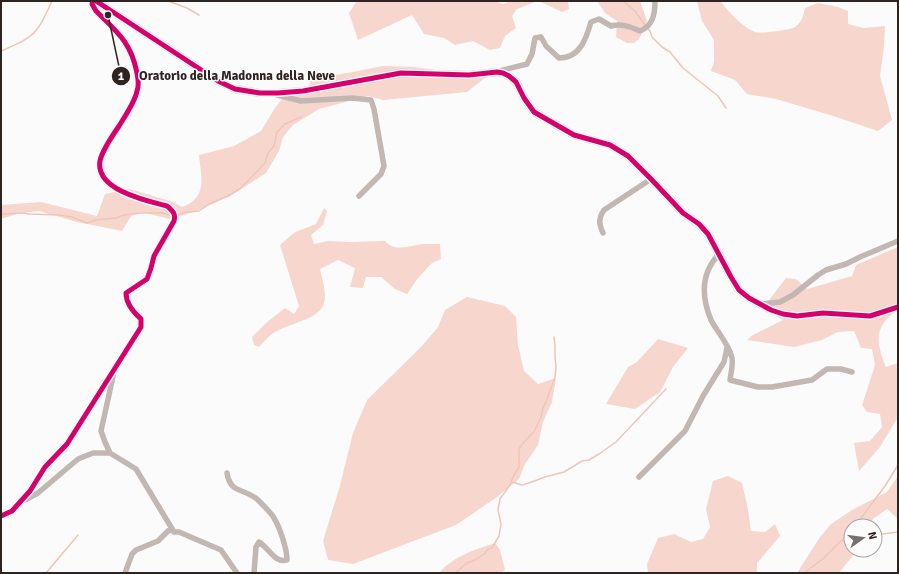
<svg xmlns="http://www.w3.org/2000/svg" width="899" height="574" font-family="Signika,sans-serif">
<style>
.forest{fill:#f7d7cd}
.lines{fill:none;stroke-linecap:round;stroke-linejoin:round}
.stream{stroke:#eec6b9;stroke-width:1.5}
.street{stroke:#c2b7b3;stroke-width:5.5}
.secondary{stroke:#c0b5b2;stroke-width:8}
.cycleway-casing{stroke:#fbfbfb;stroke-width:8}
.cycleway{stroke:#d6006c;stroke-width:5}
.leader{fill:none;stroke:#2e2522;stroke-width:1.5}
.callout-dot{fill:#2e2522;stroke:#fbfbfb;stroke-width:1.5}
.mark-label{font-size:12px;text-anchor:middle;font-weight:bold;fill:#fff}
.callout-label{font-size:13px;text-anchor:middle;font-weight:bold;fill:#2e2522;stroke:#fbfbfb;stroke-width:3;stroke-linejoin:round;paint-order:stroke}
</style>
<rect width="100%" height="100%" fill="#fbfbfb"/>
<!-- forest -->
<path class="forest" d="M357,1H494L503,4L511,1H537L517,9L512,16L516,28L505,36L500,48L490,50L473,41L455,45L444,38L424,34L412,15L358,40L349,13Z
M539,1H568L569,9L562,12Z
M597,1H640L647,21L639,39L634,43H627L616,37L617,21L605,13Z
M697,1H720C729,12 742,27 755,32C760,34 791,30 795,27C802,22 803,16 805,8L818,3L838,7L848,11V24L864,28L885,26L884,47L880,76L892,120L878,131L830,115L776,99L747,94L735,80L711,71L714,62V40L702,21Z
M383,66L414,67L486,77L467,92L383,100L368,96L319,109L293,125L283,137L279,151L266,173L230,196L194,212L170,219L142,212L131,216L122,231L77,222L39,211L20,213L1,219V205L41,202L97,216L105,194L130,189L173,202L182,207C208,197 201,178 199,155L234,146L261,131L275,108L285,95L307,92L311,80Z
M324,208L327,211L323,225L311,235L314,244L328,241L350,242L385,241C396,253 410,245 424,244C429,244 434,244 440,244L441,259L432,263L418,278L407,294L395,289L381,277H366L363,288L350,287L355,268L338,260L320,269C322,280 328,295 323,306C317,319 289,324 277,331C270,334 264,342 259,347L254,345L252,337L266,323L285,308L294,314L299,306L280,245L295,232L316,224Z
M898,247V310C873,326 876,343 886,367L898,363V417L880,447L859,471L854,443L870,441L882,427L880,414L867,412L862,405L875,365L872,349L861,348L854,331L838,332L822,340L794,347L747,340L753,335L783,320L763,308L786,278L796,279L807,289L852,276L856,265Z
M467,297L505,306L516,317L518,345L524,371L538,384L556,378L552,402L543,422L538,445L525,464L519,479L497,497L456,525L353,564L328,560L323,541L339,489L353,433L367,400L422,346L438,327L445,310Z
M658,339L688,348L673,367L660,392L635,409L606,404L628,367L637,362Z
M728,476L742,483L748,509L751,531L765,532L775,524L780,536L757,563V573H648L647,564L658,538L674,534L691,542L703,539L710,527L706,509L713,481Z
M898,476V519L887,509L873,519L870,526H851V550H857L839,573H797L820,537L831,524L852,510L887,492Z
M495,543L500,550L505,570L501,573H439C452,557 476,549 495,543Z"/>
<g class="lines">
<!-- stream -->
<path class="stream" d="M168,1L187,8L199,15
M623,1L635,11L645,25
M896,1L898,3
M647,28L650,31L652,37L662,47L670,52L683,68L718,96L726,108
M1,51C35,37 37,34 52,1
M1,214L24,213L29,214L59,215L72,217L87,223L96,220L116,218L124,215L140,213H163L173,216L187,212L199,211L209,204L228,196L241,188L265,163L268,153L274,146L277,132L285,124L301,117
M512,482L522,485L529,483L545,477L564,472L582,461L589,460L599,454L616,442L666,389
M855,526L885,486L898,465
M875,535L898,532
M843,541L851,539
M46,573L78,535
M455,573L467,563L475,560L484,554L488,549L492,548L499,536L501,524L498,510L500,499L510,485L513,477L519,467V449L523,443L534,432L541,417L543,407L546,402L555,377L556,366L555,357V345L554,337
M804,573L824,558L851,531"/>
<!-- street -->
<path class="street" d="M499,71L527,64L532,54L535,38L541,37L546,46L559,58C580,58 586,39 591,22L599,19L611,26C621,23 631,27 640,31C653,26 655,14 655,1
M277,95L301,101L352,98L371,100L374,109L384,166L381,174L359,196
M603,233C599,224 598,219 604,210L651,179
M719,254C701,273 701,296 711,320C717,332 729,344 732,358C733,365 731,373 730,380L758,387H772L812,380L827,369H841L852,372
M761,304L780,302L793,295L818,275L826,270L846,264L860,257L898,241
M114,372L101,431L105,442L110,453L136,469L174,532H179L221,550L237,573
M227,473C230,494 245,488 258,500C261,503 273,515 274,518C280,528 287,549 287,560C275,564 268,547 259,542L256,547L254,573
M639,477L685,431L703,396L724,362L727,348
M23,501L38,493L78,459L93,453H110
M1,516L12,511L30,491L45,467L67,444L141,327V319C133,312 126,304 126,293L147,279L151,268L154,256L174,221C176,214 173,211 167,206C147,201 95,190 100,161C102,150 113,135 119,126C125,116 135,102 137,91C139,86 138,78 137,73C131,42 117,32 96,11L92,4L93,1
M125,573L132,554L136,550L158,541L171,528"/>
<!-- secondary -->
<path class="secondary" d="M96,1L218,81L235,89L260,93H278L303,91L401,73L469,75L497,72L503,73L509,76L516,82L524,98L534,112L574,135L610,145L628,156L651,179L683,213L699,224L708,234L731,277L739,290L749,298L771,310L783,314L797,316L823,313L870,316L898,307"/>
<defs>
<path id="cycleway" d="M96,1L218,81L235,89L260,93H278L303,91L401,73L469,75L497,72L503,73L509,76L516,82L524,98L534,112L574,135L610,145L628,156L651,179L683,213L699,224L708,234L731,277L739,290L749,298L771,310L783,314L797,316L823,313L870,316L898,307
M1,516L12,511L30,491L45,467L67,444L141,327V319C133,312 126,304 126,293L147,279L151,268L154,256L174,221C176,214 173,211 167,206C147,201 95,190 100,161C102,150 113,135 119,126C125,116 135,102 137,91C139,86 138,78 137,73C131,42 117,32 96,11L92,4L93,1"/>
</defs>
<!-- cycleway casing -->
<use href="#cycleway" class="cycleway-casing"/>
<!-- cycleway -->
<use href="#cycleway" class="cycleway"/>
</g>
<!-- callouts -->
<path class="leader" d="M108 15L121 76"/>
<g class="callout-dot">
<circle cx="108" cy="15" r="4"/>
<circle cx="121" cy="76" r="10"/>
</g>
<g class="mark-label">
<text x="121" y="80">1</text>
</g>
<g class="callout-label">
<text x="237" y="80">Oratorio della Madonna della Neve</text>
</g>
<!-- border -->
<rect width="899" height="574" fill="none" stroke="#2e2522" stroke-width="4"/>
<!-- north arrow -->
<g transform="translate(863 538) rotate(76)"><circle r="19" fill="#fbfbfb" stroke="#a9a5a4"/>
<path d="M0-3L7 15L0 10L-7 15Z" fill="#76706e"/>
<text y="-6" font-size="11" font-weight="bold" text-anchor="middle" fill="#2e2522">N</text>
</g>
</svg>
